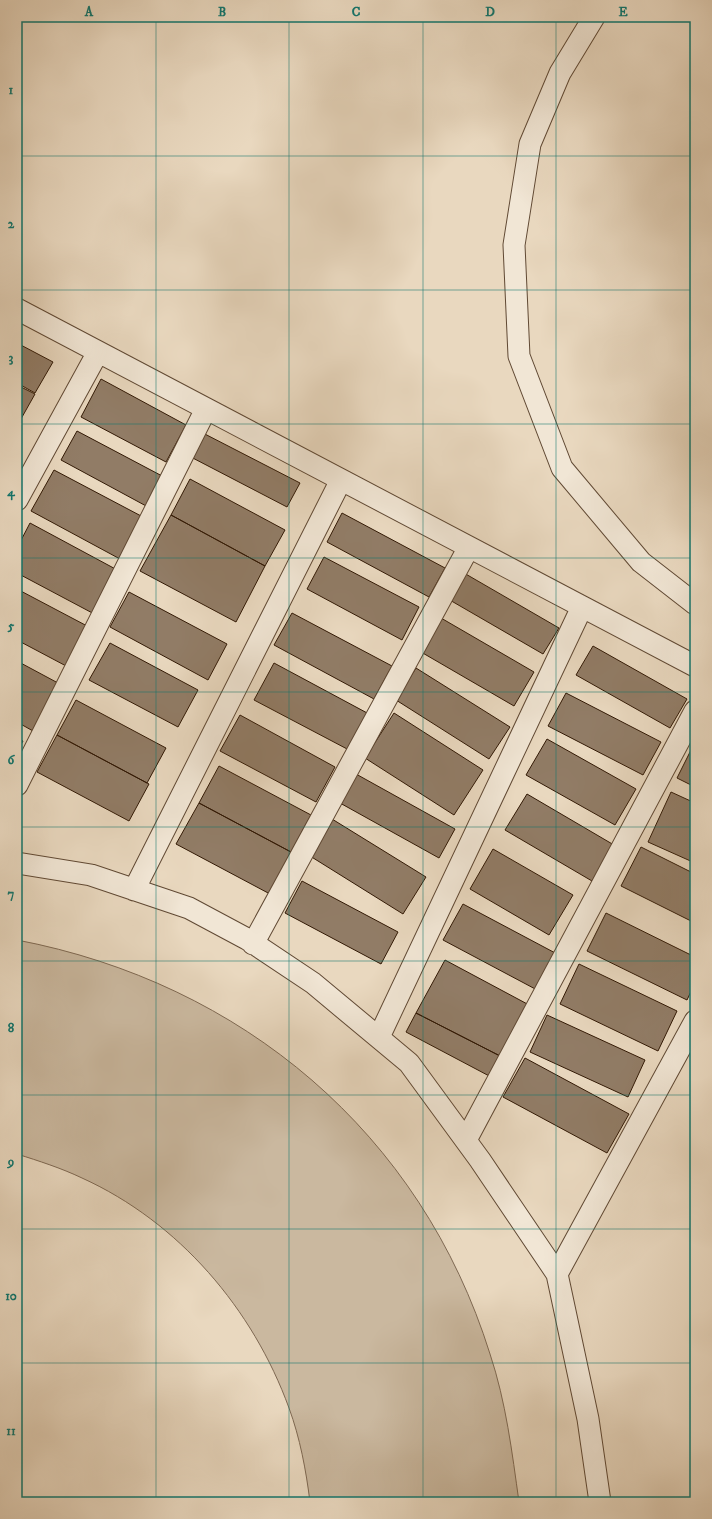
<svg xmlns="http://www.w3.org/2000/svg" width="712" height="1519" font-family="'IM FELL DW Pica',serif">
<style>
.pitch{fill:#cab89f;stroke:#7e6852}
.building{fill:#917c66;stroke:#321905}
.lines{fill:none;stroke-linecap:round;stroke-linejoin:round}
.street-casing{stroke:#604934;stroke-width:23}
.street{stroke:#f1e6d5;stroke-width:21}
.grid{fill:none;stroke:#0f766e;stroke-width:1;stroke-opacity:0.55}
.neatline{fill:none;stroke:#0f766e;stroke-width:1.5}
.grid-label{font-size:13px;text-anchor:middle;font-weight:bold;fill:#0f766e}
</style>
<rect width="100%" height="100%" fill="#e9d8bf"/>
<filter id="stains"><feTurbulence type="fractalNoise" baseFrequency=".005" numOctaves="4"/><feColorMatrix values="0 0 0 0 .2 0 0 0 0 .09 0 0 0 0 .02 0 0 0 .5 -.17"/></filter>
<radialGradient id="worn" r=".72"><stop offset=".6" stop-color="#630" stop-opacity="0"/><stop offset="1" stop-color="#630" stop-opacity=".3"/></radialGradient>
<!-- pitch -->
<path class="pitch" d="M17,940C242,983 421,1133 490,1354C506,1402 512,1452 519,1502H310C306,1470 300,1438 289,1408C253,1309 179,1222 82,1178C61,1168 39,1161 17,1154Z"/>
<!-- building -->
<path class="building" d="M17,343L53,362L35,393L17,383Z
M101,379L186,425L166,462L81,417Z
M17,385L35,394L17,426Z
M77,431L164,477L148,507L61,460Z
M199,431L300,483L287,507L187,455Z
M54,470L143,517L120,559L31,511Z
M190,479L285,530L265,566L171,515Z
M342,513L445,568L429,597L327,542Z
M171,515L265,566L236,622L140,571Z
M30,523L121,572L98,616L17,573V548Z
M324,557L419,607L402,640L307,589Z
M464,573L559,628L543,654L448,599Z
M17,589L89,627L68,667L17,640Z
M129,592L227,644L208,680L110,627Z
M292,613L392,666L374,699L274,645Z
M441,618L534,672L514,706L421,652Z
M110,643L198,690L178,727L89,680Z
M593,646L687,699L670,728L576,675Z
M17,661L58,683L33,731L17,722Z
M274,663L369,714L349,750L254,700Z
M416,668L510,727L489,759L396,700Z
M566,693L661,742L643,775L548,726Z
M76,700L166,748L147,783L57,735Z
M394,713L483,770L454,815L365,758Z
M240,715L335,767L316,802L220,751Z
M57,735L149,784L129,821L37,772Z
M17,738L23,741L17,752Z
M547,739L636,789L615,825L526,775Z
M694,744H695V787L677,778Z
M219,766L311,815L291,852L199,803Z
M356,774L455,829L439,858L340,803Z
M671,792L695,803V863L648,842Z
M527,794L614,845L592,881L505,830Z
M199,803L291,852L270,894L176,844Z
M332,819L426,877L403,914L310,856Z
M641,847L695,874V923L621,886Z
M493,849L573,895L549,935L470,889Z
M302,881L398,932L381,964L285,913Z
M463,904L559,955L539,991L443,940Z
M606,913L695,957V983L687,1000L587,951Z
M445,960L531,1006L504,1058L416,1013Z
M579,964L677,1011L658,1051L560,1004Z
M416,1013L504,1058L493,1078L406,1032Z
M547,1015L645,1060L628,1097L530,1052Z
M525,1058L629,1114L607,1153L503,1097Z"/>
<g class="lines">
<defs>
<path id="street" d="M594,17L560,73L530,144L514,245L519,356L562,468L641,562L695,604
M17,309L695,666
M17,500L98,352
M17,785L206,409
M17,863L91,875L189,908L247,939L313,983L409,1063L480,1160L557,1274L588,1419L600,1502
M134,890L341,480
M253,944L469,547
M379,1037L582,607
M466,1140L695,711
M557,1274L695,1021"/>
</defs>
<!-- street casing -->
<use href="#street" class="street-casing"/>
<!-- street -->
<use href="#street" class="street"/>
</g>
<!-- grid -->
<path class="grid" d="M156,17V1502M289,17V1502M423,17V1502M556,17V1502M17,156H695M17,290H695M17,424H695M17,558H695M17,692H695M17,827H695M17,961H695M17,1095H695M17,1229H695M17,1363H695"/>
<!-- margin -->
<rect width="712" height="1519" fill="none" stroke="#e9d8bf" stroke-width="44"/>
<rect x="22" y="22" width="668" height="1475" class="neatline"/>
<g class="grid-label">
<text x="89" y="16">A</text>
<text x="222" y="16">B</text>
<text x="356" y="16">C</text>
<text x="490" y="16">D</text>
<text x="623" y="16">E</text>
<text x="11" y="94">1</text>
<text x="11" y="228">2</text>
<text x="11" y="362">3</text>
<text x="11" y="496">4</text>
<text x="11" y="630">5</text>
<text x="11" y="764">6</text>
<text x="11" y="898">7</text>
<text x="11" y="1032">8</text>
<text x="11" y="1166">9</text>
<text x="11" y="1300">10</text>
<text x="11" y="1435">11</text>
</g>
<rect width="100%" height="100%" filter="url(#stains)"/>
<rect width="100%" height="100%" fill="url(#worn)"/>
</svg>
